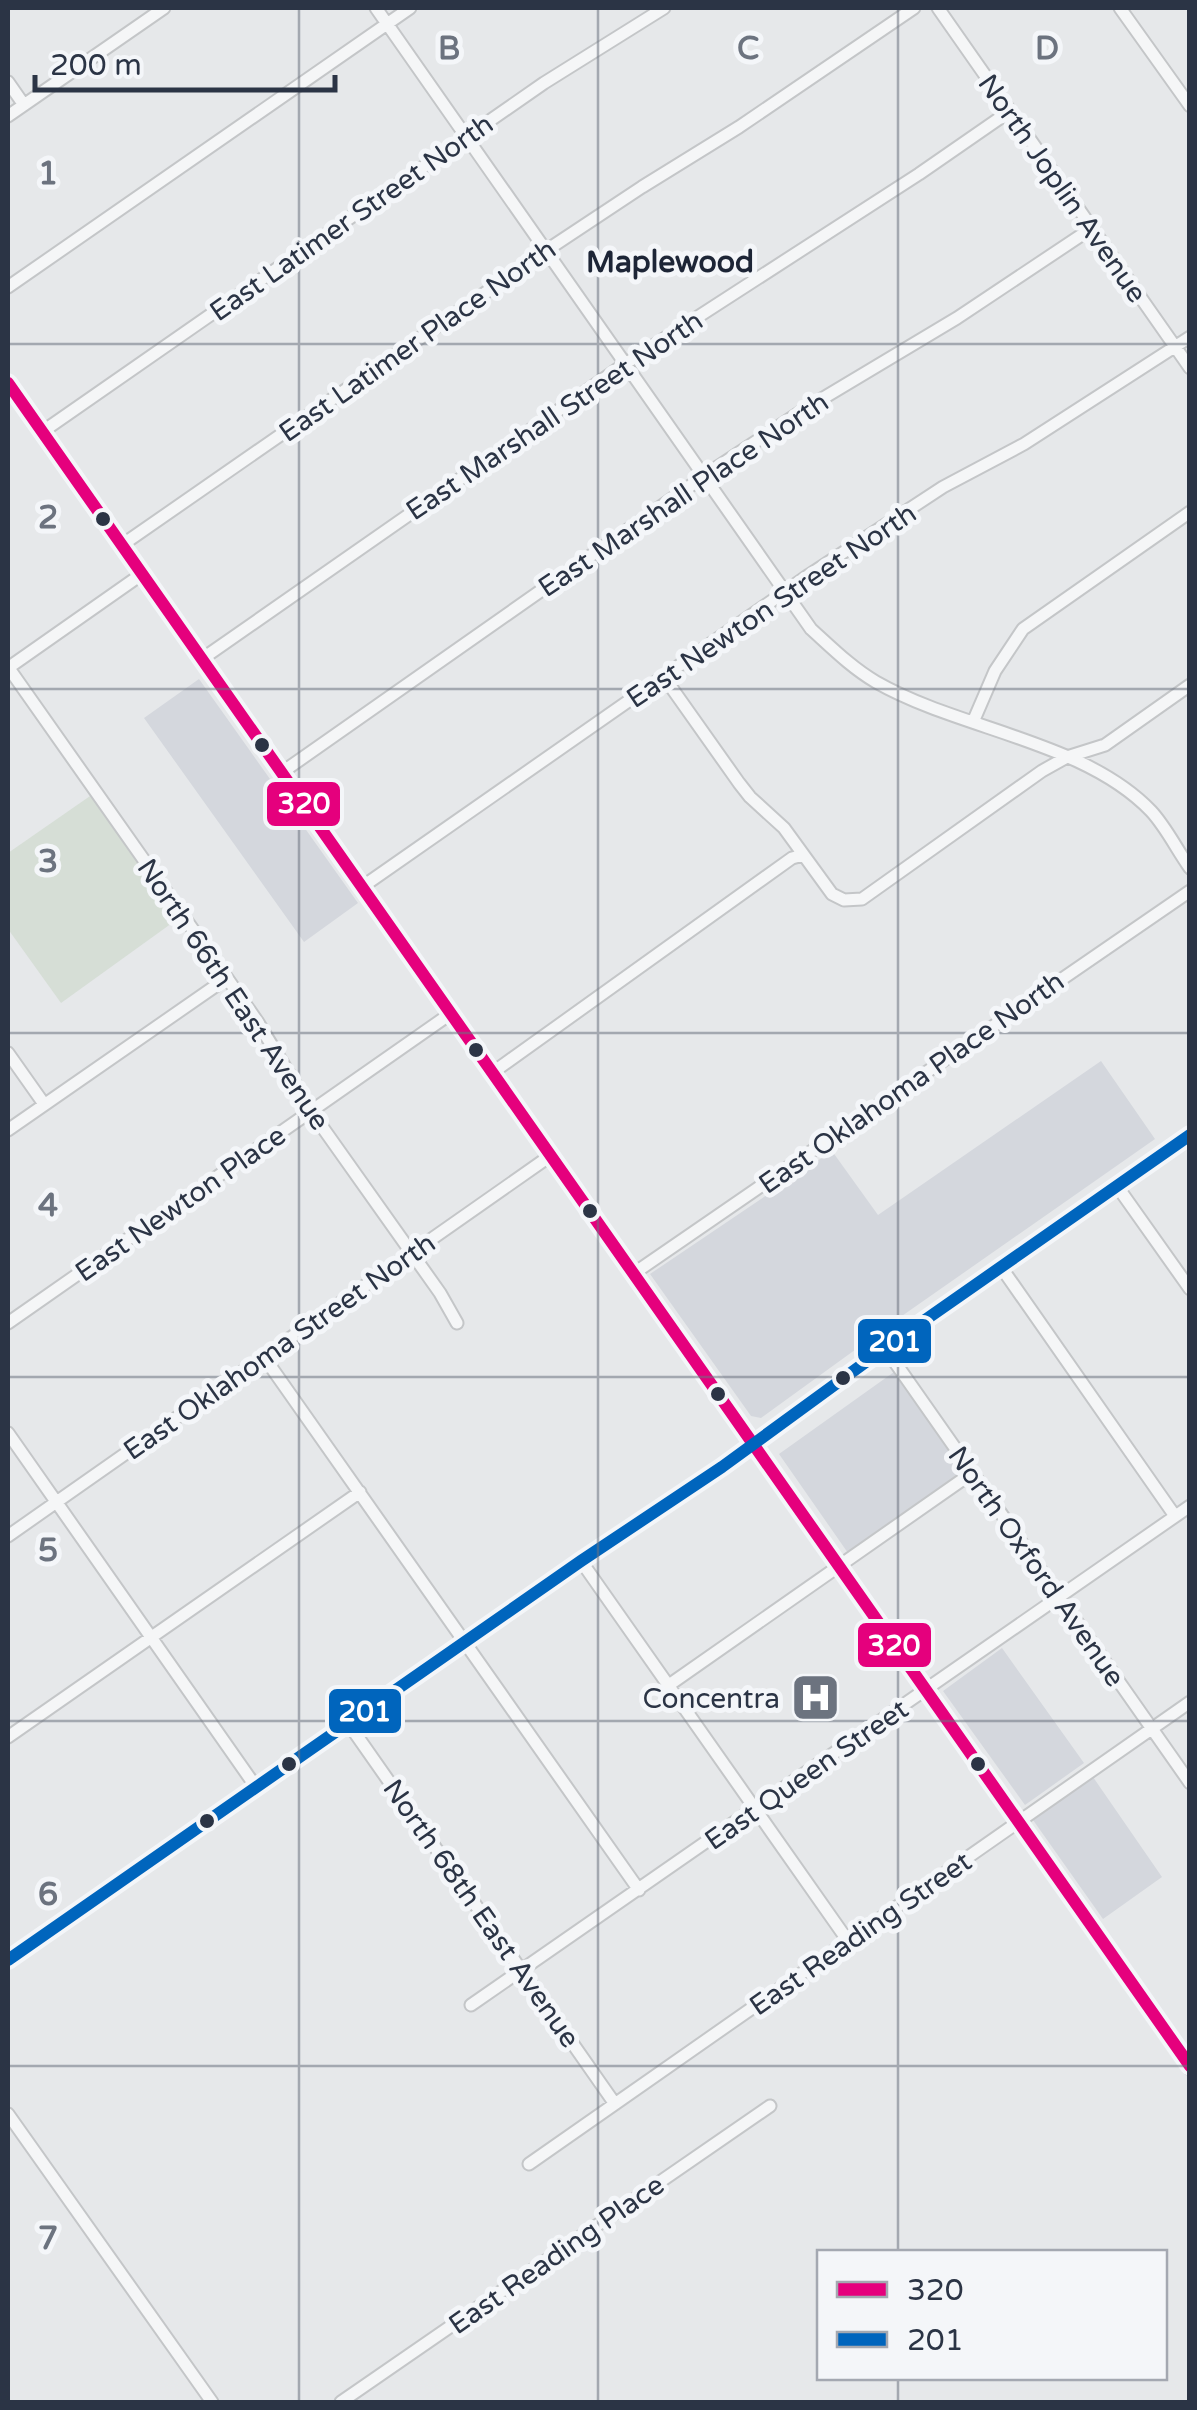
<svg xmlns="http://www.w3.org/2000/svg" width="1197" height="2410" font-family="'Varela Round',sans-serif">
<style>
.built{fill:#d4d7dd}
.green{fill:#d6ded6}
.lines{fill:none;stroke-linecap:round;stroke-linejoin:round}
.minor-casing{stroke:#c4c6c8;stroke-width:15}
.major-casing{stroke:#c2c5c8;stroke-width:18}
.minor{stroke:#f5f6f7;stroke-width:11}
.major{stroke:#f8f8f8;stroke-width:14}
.bus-1-casing{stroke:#f4f6f9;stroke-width:20}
.bus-2-casing{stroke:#f4f6f9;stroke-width:20}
.bus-1{stroke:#e5007d;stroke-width:12}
.bus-2{stroke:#0065bd;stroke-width:12}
.grid{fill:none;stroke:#6c737f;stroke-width:2.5;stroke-opacity:0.55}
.bus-dot{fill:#2b3445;stroke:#f4f6f9;stroke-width:4}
.labels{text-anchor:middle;stroke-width:10;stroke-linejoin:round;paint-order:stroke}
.street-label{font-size:28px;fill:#2b3445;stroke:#f4f6f9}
.poi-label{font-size:28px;fill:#2b3445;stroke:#f4f6f9;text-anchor:end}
.neighbourhood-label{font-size:30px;font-weight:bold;fill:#1d2536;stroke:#f4f6f9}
.grid-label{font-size:32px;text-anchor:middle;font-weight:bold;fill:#6c737f;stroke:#f4f6f9;stroke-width:10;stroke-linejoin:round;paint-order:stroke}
.line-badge{stroke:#f4f6f9;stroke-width:4}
.badge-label{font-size:28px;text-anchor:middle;font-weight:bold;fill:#fff}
</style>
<rect width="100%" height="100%" fill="#e6e8ea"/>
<!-- built -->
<path class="built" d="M199,679L358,903L304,942L144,718Z
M1101,1061L1155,1139L899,1318L761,1418L751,1416L650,1274L832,1151L878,1215Z
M894,1372L959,1465V1474L848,1553L779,1454Z
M1002,1648L1084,1763L1025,1805L943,1691Z
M1093,1777L1162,1877L1103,1919L1033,1820Z"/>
<!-- green -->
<path class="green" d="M93,794L179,918L61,1003L8,929V853Z"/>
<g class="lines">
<defs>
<path id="minor" d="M376,8L811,629C832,648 852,668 876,682C960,730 1084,741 1151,811C1166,827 1177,850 1190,868
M938,8L1190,368
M1120,8L1190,106
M8,82L24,105
M8,116L164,8
M8,287L410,8
M42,432L544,83L664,8
M122,545L547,250L642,187L739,127L914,8
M202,659L625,364L919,174L1010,111
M8,667L227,978L257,1021L318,1121L440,1293L457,1323
M8,668L142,574
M664,677L739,783L750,797L784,828L832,894L844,900L862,899L1042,771L1067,757L1105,745L1190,685
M973,722L995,671L1023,629L1190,512
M281,773L713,470L805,409L957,318L1092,228
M362,887L809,575L943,487L1024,444L1190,337
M8,1053L44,1104
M492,1073L792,858L803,855
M8,1130L227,978
M1117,1186L1190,1289
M1001,1267L1175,1516
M633,1274L1190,891
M8,1323L450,1014
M885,1348L1190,1783
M264,1357L639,1890
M8,1433L256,1787
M8,1536L550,1156
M581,1561L848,1941
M669,1685L972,1473
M348,1723L615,2104
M8,1737L360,1492
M8,1960L510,1610L667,1505L752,1445
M471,2005L1190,1506
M8,2114L212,2402
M529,2164L1190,1702
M341,2402L770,2106"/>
<path id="major" d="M8,383L1190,2067
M752,1445L885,1348L1190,1135"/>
</defs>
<!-- minor casing -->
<use href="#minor" class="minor-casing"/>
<!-- major casing -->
<use href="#major" class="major-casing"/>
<!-- minor -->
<use href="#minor" class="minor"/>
<!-- major -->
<use href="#major" class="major"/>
<defs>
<path id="bus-1" d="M8,383L1190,2066"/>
<path id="bus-2" d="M8,1960L581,1561L722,1467L885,1348L1190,1135"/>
</defs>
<!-- bus-1 casing -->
<use href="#bus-1" class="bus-1-casing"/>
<!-- bus-2 casing -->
<use href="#bus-2" class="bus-2-casing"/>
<!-- bus-1 -->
<use href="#bus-1" class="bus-1"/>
<!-- bus-2 -->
<use href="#bus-2" class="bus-2"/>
</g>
<!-- grid -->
<path class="grid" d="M299,8V2402M598,8V2402M898,8V2252M8,344H1190M8,689H1190M8,1033H1190M8,1377H1190M8,1721H1190M8,2066H1190M898,2378V2402"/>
<!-- icons -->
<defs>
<symbol id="hospital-square" viewBox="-11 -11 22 22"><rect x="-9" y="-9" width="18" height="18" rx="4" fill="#6c737f" stroke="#f4f6f9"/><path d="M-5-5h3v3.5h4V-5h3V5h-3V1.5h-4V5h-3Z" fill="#fff"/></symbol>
</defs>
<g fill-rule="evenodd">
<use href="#hospital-square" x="788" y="1670" width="55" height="55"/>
</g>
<!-- markers -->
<g class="bus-dot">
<circle cx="103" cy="519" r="9"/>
<circle cx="262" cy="745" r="9"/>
<circle cx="476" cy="1050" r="9"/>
<circle cx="590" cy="1211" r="9"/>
<circle cx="843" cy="1378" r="9"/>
<circle cx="718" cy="1394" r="9"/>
<circle cx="289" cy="1764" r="9"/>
<circle cx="978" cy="1764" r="9"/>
<circle cx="207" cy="1821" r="9"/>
</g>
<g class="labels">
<!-- street labels -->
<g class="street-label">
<text transform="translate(1063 188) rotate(55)" y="10">North Joplin Avenue</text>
<text transform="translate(351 217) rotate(-35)" y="10">East Latimer Street North</text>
<text transform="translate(417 340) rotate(-35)" y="10">East Latimer Place North</text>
<text transform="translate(554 415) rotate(-34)" y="10">East Marshall Street North</text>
<text transform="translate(683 494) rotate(-34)" y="10">East Marshall Place North</text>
<text transform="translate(771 605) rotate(-34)" y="10">East Newton Street North</text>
<text transform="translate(234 994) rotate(56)" y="10">North 66th East Avenue</text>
<text transform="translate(911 1082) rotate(-35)" y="10">East Oklahoma Place North</text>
<text transform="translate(180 1203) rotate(-35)" y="10">East Newton Place</text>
<text transform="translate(279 1346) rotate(-35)" y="10">East Oklahoma Street North</text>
<text transform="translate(1037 1566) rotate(55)" y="10">North Oxford Avenue</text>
<text transform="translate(806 1774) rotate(-35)" y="10">East Queen Street</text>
<text transform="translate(482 1913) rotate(55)" y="10">North 68th East Avenue</text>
<text transform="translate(860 1933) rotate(-35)" y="10">East Reading Street</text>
<text transform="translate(556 2254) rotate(-35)" y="10">East Reading Place</text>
</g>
<!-- poi labels -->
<g class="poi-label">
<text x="780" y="1708">Concentra</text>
</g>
<!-- neighbourhood labels -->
<g class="neighbourhood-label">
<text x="670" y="272">Maplewood</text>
</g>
</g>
<g class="grid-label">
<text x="449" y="59">B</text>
<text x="748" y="59">C</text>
<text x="1047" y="59">D</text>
<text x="48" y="184">1</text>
<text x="48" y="528">2</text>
<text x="48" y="872">3</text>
<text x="48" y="1216">4</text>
<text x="48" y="1561">5</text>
<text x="48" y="1905">6</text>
<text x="48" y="2249">7</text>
</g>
<g class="line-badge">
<rect x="265" y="780" width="77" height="48" rx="10" fill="#e5007d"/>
<rect x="856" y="1317" width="77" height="48" rx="10" fill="#0065bd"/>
<rect x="856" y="1621" width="77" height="48" rx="10" fill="#e5007d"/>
<rect x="327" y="1687" width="76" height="48" rx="10" fill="#0065bd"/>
</g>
<g class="badge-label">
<text x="304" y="813">320</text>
<text x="895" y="1351">201</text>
<text x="894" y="1655">320</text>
<text x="365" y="1721">201</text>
</g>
<!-- border -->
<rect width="1197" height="2410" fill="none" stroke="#2b3445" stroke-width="20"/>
<!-- legend -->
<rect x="817" y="2250" width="350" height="130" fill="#f4f6f9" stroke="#a4a8b1" stroke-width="2.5"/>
<rect x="837" y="2282" width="50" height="15" fill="#e5007d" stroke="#a4a8b1" stroke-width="2.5"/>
<text x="907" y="2300" font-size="30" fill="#2b3445">320</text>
<rect x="837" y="2332" width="50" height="15" fill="#0065bd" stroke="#a4a8b1" stroke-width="2.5"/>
<text x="907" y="2350" font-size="30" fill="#2b3445">201</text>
<!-- scale -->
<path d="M35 75v15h300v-15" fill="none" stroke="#2b3445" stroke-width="5"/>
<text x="50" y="75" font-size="30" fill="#2b3445" stroke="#f4f6f9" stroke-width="8" paint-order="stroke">200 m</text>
</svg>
